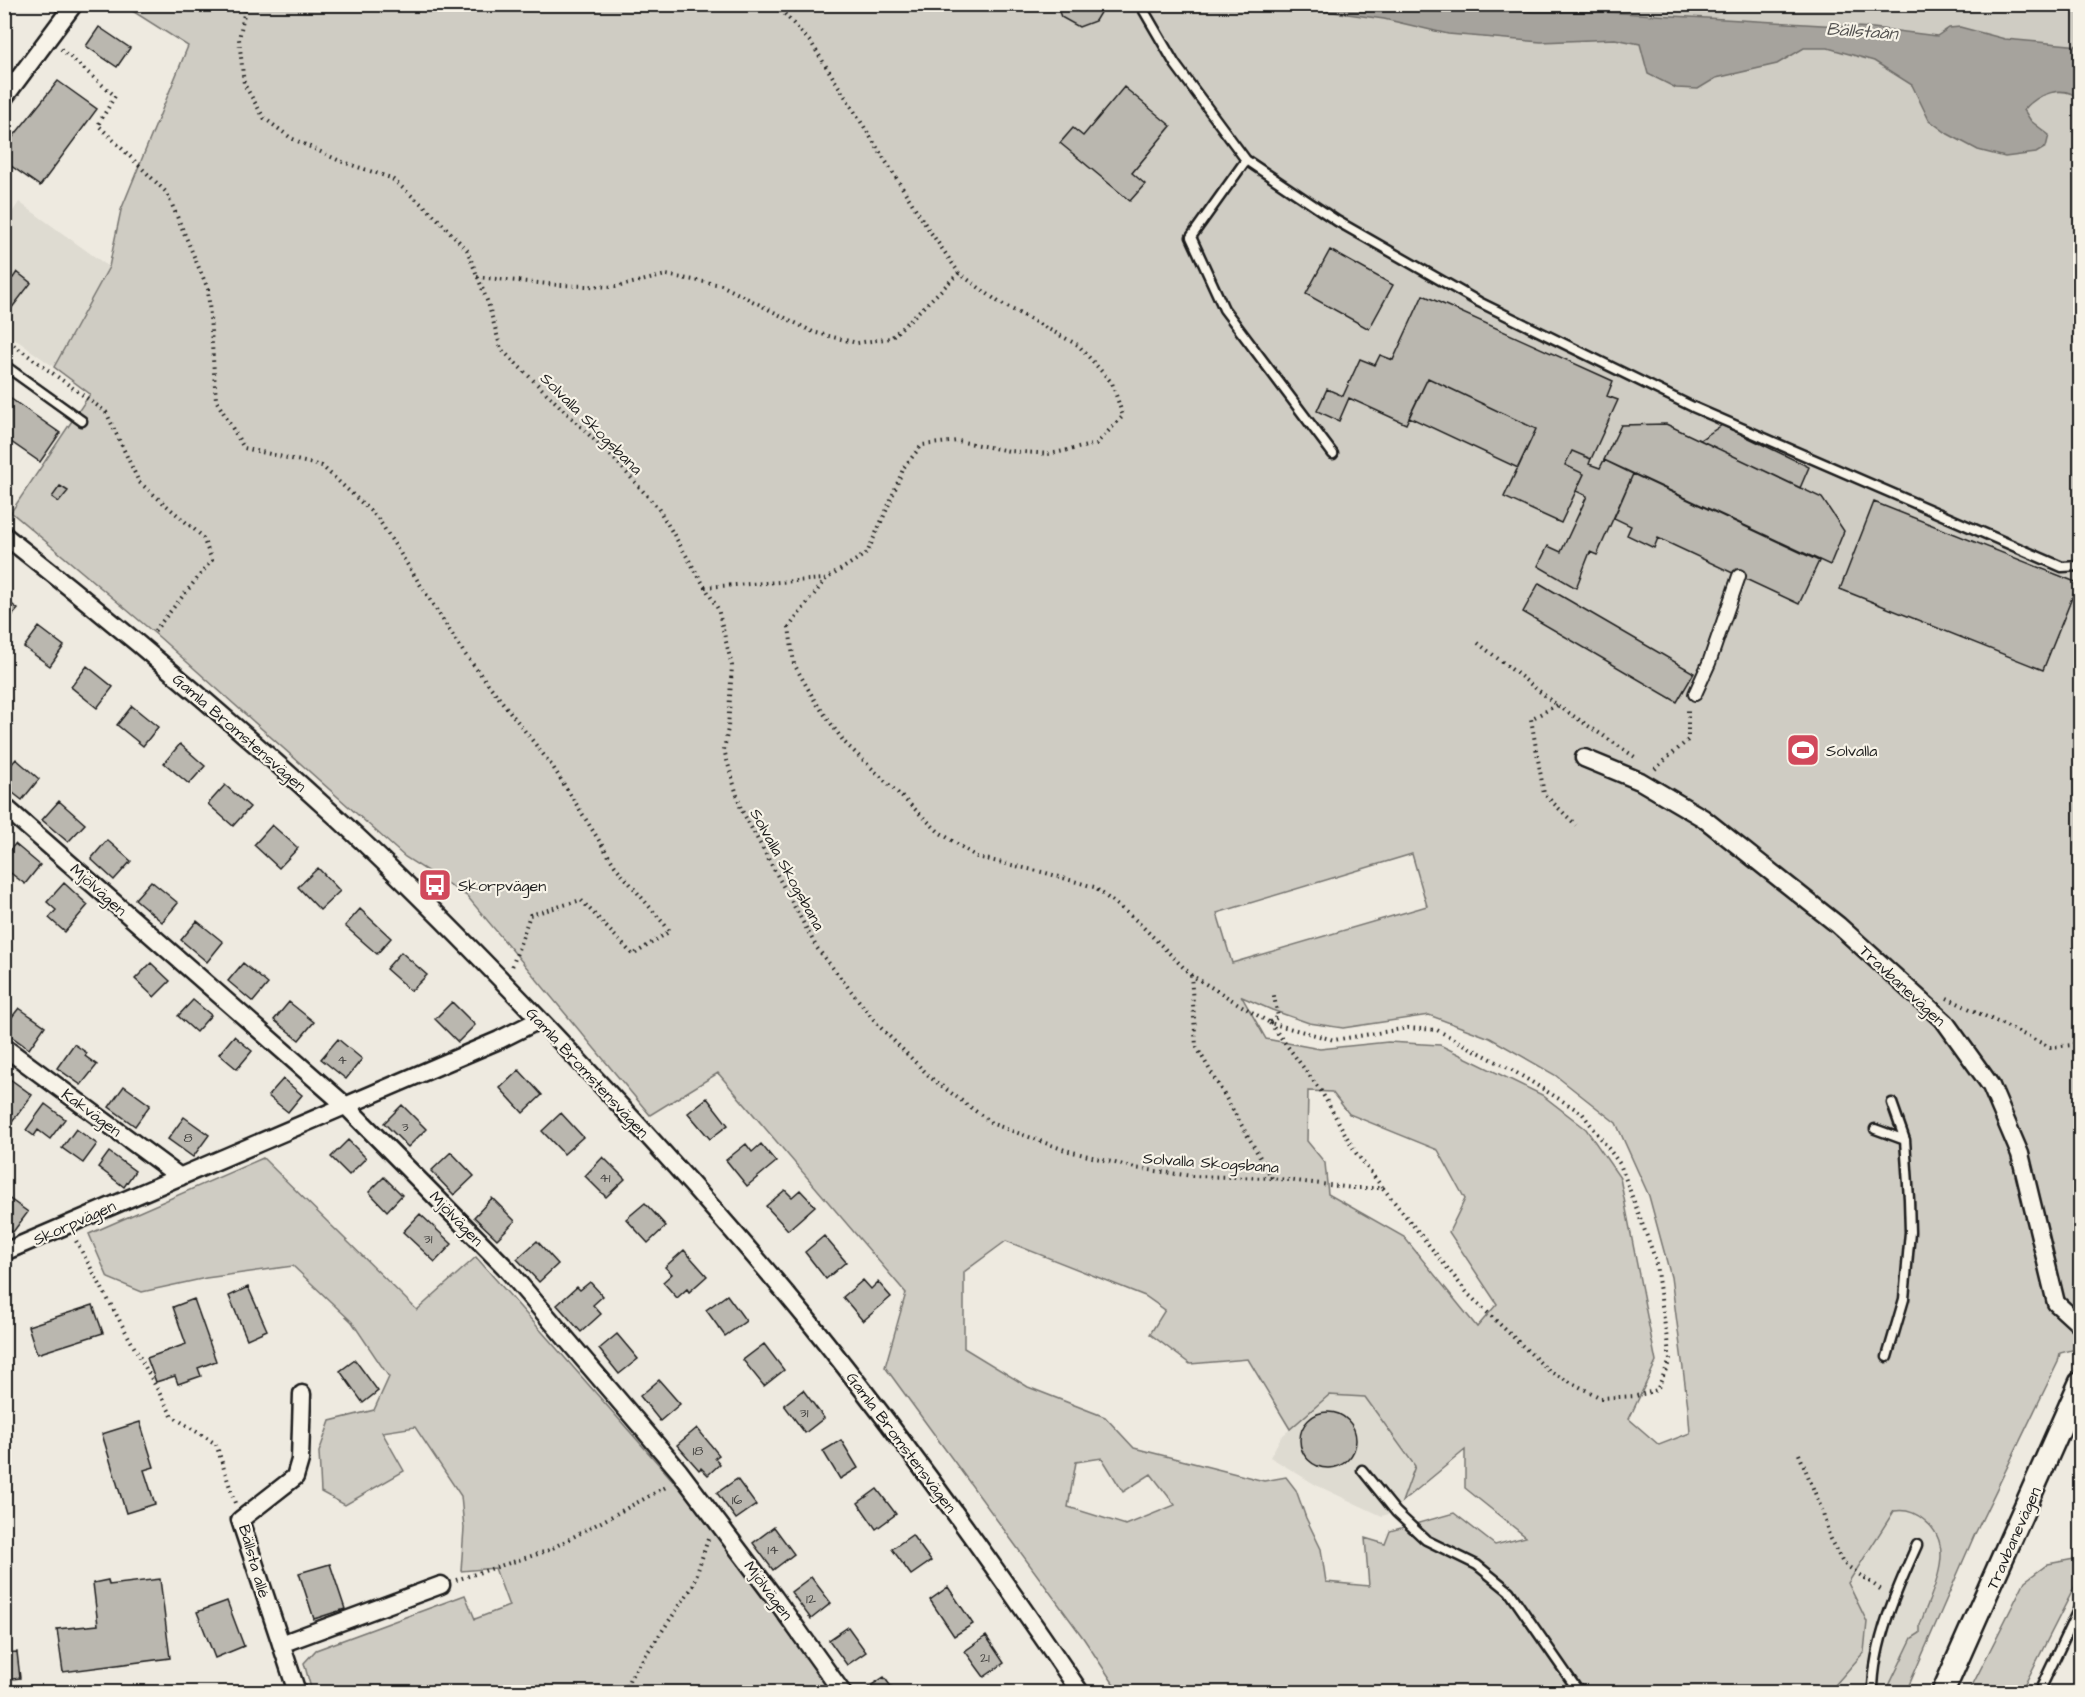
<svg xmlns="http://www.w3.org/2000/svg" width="2085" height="1697" font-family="'Architects Daughter',sans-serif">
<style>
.built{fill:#dedbd1}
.green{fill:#cfccc3;stroke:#767470;stroke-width:1.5;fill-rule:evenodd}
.water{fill:#a6a39d;stroke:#6f6d69;stroke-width:1.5}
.building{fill:#bab7af;stroke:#1c1c1c;stroke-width:1.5}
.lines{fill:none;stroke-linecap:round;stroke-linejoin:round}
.service-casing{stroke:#1c1c1c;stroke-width:13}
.pedestrian-casing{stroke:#1c1c1c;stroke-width:16}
.minor-casing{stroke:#1c1c1c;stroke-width:21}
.tertiary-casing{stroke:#1c1c1c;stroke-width:26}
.path{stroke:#1c1c1c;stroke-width:4;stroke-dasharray:1.5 4.5;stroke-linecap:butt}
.service{stroke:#f7f3e8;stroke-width:8}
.pedestrian{stroke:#f7f3e8;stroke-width:12}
.minor{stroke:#f7f3e8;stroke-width:16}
.tertiary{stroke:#f7f3e8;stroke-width:21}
.labels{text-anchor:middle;stroke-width:4.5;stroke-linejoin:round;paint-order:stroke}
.number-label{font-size:14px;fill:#444341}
.street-label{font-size:16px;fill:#1c1c1c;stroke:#f7f3e8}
.poi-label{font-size:16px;fill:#1c1c1c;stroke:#f7f3e8;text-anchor:start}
.water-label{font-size:18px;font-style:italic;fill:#535250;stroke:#f7f3e8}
</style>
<rect width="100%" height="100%" fill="#eeeae0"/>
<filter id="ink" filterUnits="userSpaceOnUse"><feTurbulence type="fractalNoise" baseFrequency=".0167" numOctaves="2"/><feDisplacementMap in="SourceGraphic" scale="12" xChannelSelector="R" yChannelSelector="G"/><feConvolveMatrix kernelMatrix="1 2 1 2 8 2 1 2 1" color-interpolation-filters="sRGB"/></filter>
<g filter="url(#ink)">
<!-- built -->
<path class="built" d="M19,202L109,267L54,367L5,332L4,225Z
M1329,1395L1365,1397L1415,1466L1400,1507L1396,1512L1382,1516L1316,1485L1270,1457L1281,1437Z
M1905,1509L1920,1516L1930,1524L1940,1538L1943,1550L1941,1563L1920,1625V1633L1912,1638L1886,1692H1829L1864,1652L1867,1622L1848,1584L1894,1511Z"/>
<!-- green -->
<path class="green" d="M123,5H2080V1348L2060,1353L2058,1362L1974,1536L1906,1692H1886L1912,1638L1920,1633V1625C1931,1591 1959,1547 1924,1520C1915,1512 1906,1509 1894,1511L1848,1583L1867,1622L1864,1652L1829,1692H1119L1084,1639L885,1367L906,1293L718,1073L650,1115L467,896L405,857L159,637L11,512L90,394L54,367L109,267L121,210L188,46ZM1412,854L1427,906L1232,963L1217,913ZM1242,997L1272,1010L1309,1023L1343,1028L1429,1015L1490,1038L1555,1075L1616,1123L1649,1196L1671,1277L1688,1407L1690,1433L1659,1445L1629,1419L1656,1362L1620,1178L1586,1129L1542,1095L1440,1045L1388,1042L1320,1049L1266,1039ZM1308,1091L1332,1092L1349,1114L1438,1150L1465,1199L1449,1232L1497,1304L1477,1327L1404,1237L1328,1194L1325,1163L1307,1141ZM1006,1241L1145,1296L1165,1310L1150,1334L1190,1364L1248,1359L1290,1429L1329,1395L1365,1397L1415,1466L1402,1502L1465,1450V1488L1526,1537L1495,1545L1454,1513L1390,1531L1385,1544L1365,1538L1369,1586L1326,1582L1321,1549L1306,1518L1296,1490L1286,1477L1264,1481L1134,1448L1105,1417L1028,1387L964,1348V1272ZM1102,1458L1123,1492L1151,1474L1175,1505L1126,1525L1068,1507L1076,1462Z
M263,1158L417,1310L476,1257L691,1501L832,1692H312L304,1663L316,1650L465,1595L475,1619L509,1606L495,1568L461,1571L464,1528L461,1496L415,1427L382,1432L404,1471L345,1505L321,1492L319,1452L330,1421L374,1410L389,1377L352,1322L293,1266L206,1278L142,1292L108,1278L89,1234Z
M2074,1559L2080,1560V1576L2021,1692H1969L2025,1581L2048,1564Z"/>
<!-- water -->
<path class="water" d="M1453,5L1536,12H1605L1873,28L1937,36L1949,28L1960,27L2005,39L2080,46V100C2064,83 2037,94 2024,110L2031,121L2049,135L2046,147L2036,153L2005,157L1978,150L1948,134L1929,120L1912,85L1874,61L1828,48H1804L1777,64L1716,78L1698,89L1676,88L1648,74L1640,44L1615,39L1541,42L1448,34L1384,19L1282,5Z"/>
<!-- building -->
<path class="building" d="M1056,4H1103L1104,6L1095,21L1079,27L1061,17Z
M99,27L130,48L117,67L86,46Z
M58,81L97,109L40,186L4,161V148Z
M1124,87L1171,126L1132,173L1145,184L1130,201L1060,143L1073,128L1083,136Z
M1330,250L1393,285L1369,329L1306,294Z
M4,272L13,278L17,272L31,283L4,318Z
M1423,295L1613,381L1607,396L1618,400L1591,459L1572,451L1565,465L1584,474L1561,523L1504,497L1536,429L1428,378L1406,424L1349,398L1339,421L1317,411L1327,389L1343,396L1360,359L1375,365L1380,355L1393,360Z
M1428,378L1536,429L1518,468L1409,417Z
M4,394L60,433L40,462L4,437Z
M1666,424L1822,498L1844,531L1830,565L1604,460L1621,425Z
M1722,425L1809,467L1800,488L1700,440Z
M1572,451L1591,459L1589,464L1600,468L1604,460L1633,474L1597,555L1590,552L1576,588L1538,566L1548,546L1561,552L1587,496L1576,491L1584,474L1565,465Z
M1633,474L1819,561L1799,604L1658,538L1654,548L1627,535L1631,526L1614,518Z
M60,486L68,491L59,502L52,497Z
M1874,502L2078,583L2043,670L1840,589Z
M1539,583L1694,673L1677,702L1523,612Z
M4,598L18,609L4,625Z
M39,627L64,646L50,666L24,647Z
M87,666L113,687L97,708L71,687Z
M132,706L158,727L143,746L117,725Z
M180,744L205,766L189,784L164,763Z
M16,759L39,779L22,800L4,786V773Z
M225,785L250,807L233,826L208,804Z
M59,801L85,824L68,842L42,820Z
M272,825L298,848L279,868L254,845Z
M107,840L131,861L114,880L91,859Z
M15,844L40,865L25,884L4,868V857Z
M318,868L340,891L320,910L298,887Z
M151,881L178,903L162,922L135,899Z
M64,883L88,905L65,932L49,918L56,910L47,902Z
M360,909L391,938L377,954L345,926Z
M197,921L223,942L207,962L181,940Z
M401,952L427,975L411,991L386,969Z
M151,963L170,981L154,997L135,979Z
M243,963L268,984L253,1002L228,981Z
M193,1000L211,1015L196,1032L178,1016Z
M289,1002L314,1022L299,1040L274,1020Z
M452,1002L475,1025L458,1042L435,1019Z
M19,1008L45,1026L29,1049L4,1031V1027Z
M234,1036L252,1051L237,1069L219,1054Z
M338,1039L362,1059L346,1079L321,1059Z
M74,1044L87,1053L85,1056L97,1065L81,1085L57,1068Z
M519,1070L542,1095L523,1113L500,1088Z
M10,1079L32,1095L10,1125L4,1121V1088Z
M283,1079L302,1095L288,1112L268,1096Z
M124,1086L150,1105L135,1126L109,1107Z
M707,1098L728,1125L710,1139L688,1113Z
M45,1104L65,1119L50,1139L38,1130L34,1136L26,1130Z
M402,1105L426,1129L408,1147L384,1123Z
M561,1113L583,1137L564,1154L542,1131Z
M184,1117L209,1135L193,1157L168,1139Z
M76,1129L97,1144L83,1163L62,1148Z
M348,1140L366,1158L349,1175L331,1157Z
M746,1144L752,1152L761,1144L776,1162L747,1186L726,1160Z
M109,1152L135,1171L124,1187L98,1167Z
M451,1152L474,1176L454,1195L431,1171Z
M603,1157L625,1179L606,1197L585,1176Z
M384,1177L402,1195L387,1211L369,1192Z
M785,1190L792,1197L800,1190L815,1206L788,1230L766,1206Z
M4,1195L28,1212L13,1232L4,1226Z
M492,1198L515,1221L497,1239L474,1217Z
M645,1203L666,1226L648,1243L626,1219Z
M420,1214L452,1244L435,1262L403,1232Z
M824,1236L846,1262L826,1279L805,1252Z
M537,1241L558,1264L539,1282L517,1259Z
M684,1250L707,1276L689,1292L687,1289L677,1298L663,1282L672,1274L665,1267Z
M863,1280L871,1289L878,1282L891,1297L863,1321L843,1297Z
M590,1282L603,1296L593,1305L601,1314L581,1332L557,1305L577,1287L580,1290Z
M248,1287L267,1330L247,1339L229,1296Z
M727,1295L746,1321L725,1336L706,1310Z
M194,1299L216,1361L198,1368L201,1376L178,1384L175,1376L156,1382L147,1358L186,1344L173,1307Z
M93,1305L103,1333L37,1354L28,1326Z
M617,1334L638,1359L619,1374L599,1349Z
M764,1344L784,1370L764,1386L743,1360Z
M355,1360L378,1391L363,1403L340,1371Z
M659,1380L680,1404L660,1421L640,1396Z
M803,1390L824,1418L805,1433L784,1405Z
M1300 1440a28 28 0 1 1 56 0a28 28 0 1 1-56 0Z
M140,1422L154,1467L144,1470L155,1504L126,1513L102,1434Z
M697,1428L719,1455L715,1458L720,1464L708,1475L701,1468L699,1470L677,1445Z
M841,1440L858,1468L840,1479L823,1451Z
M737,1479L756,1505L736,1519L717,1493Z
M877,1489L896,1514L876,1529L858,1503Z
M774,1527L794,1554L773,1570L753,1543Z
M912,1535L931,1561L911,1575L892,1549Z
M330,1564L345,1609L314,1619L299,1573Z
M811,1577L831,1603L811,1619L791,1592Z
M160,1579L170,1658L63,1672L57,1629L98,1625L93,1583L108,1580L109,1585Z
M948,1587L973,1624L954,1636L930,1600Z
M227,1601L244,1646L215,1658L197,1612Z
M848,1627L866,1652L847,1665L829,1640Z
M986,1636L1004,1663L984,1677L965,1651Z
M17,1652L20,1678L4,1680V1653Z
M884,1677L895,1692H865L864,1690Z"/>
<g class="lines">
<defs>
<path id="service" d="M1140,4L1175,64L1246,160L1337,221L1479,302L1693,407L2062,567L2080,566
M1246,160L1191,237L1224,309L1333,454
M4,365L82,421
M1875,1129L1905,1140
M1887,1357L1904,1299L1910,1232L1909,1199L1905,1140L1892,1103
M1362,1470L1396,1512L1426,1540L1477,1565L1509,1591L1579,1692
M1873,1692C1873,1643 1897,1589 1917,1545
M2039,1692L2080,1606"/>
<path id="pedestrian" d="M1695,694L1709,663L1739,576"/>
<path id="minor" d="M4,98L74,4
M4,535C117,624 227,717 333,814C405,880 474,951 542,1022C633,1118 723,1216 807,1319C904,1439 994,1565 1080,1692
M1584,758L1640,781L1703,818L1838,925L1945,1022L1991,1086L2020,1154L2056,1303L2080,1325
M4,806L346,1106L505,1267L679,1471L774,1597L842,1692
M4,1047L180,1177
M4,1252L499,1040L539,1020
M281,1644L441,1585
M297,1692L240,1520L295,1477L300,1460L302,1394"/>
<path id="tertiary" d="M1943,1692L2080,1383"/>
</defs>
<!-- service casing -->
<use href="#service" class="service-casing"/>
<!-- pedestrian casing -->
<use href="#pedestrian" class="pedestrian-casing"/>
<!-- minor casing -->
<use href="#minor" class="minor-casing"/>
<!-- tertiary casing -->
<use href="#tertiary" class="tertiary-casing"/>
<!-- path -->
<path class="path" d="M246,4L239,39L244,84L264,118L291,138L340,161L391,178L432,213L467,250L488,303L501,349L616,461L658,508L718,609L732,666L728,728L724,750L741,809L817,948L878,1025L931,1078L993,1124L1065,1150L1135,1168L1192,1176L1272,1178L1353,1188H1383L1469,1295L1549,1371L1601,1398L1636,1396L1657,1390L1670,1360L1655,1258L1620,1164L1582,1113L1512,1070L1437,1030L1408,1028L1334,1040L1270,1023L1191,975L1137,921L1094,887L1046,873L977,857L939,832L844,742L815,701L794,664L789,627L826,579L867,553L887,509L904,467L922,445L958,441L1009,451L1050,454L1096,444L1123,416L1112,383L1078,345L1000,303L959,273L927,227L812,44L782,11L774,4
M61,49L115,96L98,125L167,193L208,289L216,400L244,448L322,466L377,517L464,653L553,767L615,866L670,931L633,955L581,900L530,915L512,967
M477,277L559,285L616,287L666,275L721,285L813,332L857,343L891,338L959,273
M4,338L106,412L139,482L202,536L212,560L152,634
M705,587L825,579
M1478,643L1557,705L1635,757
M1557,705L1531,719L1544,794L1576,825
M1655,769L1688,740V707
M1191,975L1196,1046L1272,1178
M1947,998L2050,1047L2073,1045L2080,1034
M1270,1022L1278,1017L1273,991
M1270,1023L1321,1091L1356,1153L1382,1187
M76,1241L172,1416L216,1444L235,1503
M1799,1454L1822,1510L1830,1539L1843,1563L1883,1591
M456,1580L547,1551L668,1486
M263,1692L279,1688
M625,1692L630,1678L693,1586L708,1539"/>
<!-- service -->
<use href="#service" class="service"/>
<!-- pedestrian -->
<use href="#pedestrian" class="pedestrian"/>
<!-- minor -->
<use href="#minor" class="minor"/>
<!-- tertiary -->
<use href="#tertiary" class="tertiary"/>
</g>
</g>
<!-- icons -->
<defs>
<symbol id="stadium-square" viewBox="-11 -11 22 22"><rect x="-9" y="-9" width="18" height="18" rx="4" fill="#d1495b" stroke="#f7f3e8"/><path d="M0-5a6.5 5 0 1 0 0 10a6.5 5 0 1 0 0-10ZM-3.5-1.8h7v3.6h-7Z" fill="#fff"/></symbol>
<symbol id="bus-square" viewBox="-11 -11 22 22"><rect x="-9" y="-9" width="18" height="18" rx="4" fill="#d1495b" stroke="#f7f3e8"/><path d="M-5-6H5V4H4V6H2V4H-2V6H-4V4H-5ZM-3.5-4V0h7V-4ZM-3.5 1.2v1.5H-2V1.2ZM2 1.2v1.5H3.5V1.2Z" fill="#fff"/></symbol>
</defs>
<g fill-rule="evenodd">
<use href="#stadium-square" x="1784" y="731" width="38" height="38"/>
<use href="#bus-square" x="416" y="866" width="38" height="38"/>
</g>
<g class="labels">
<!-- number labels -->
<g class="number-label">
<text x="342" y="1064">4</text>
<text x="405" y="1131">3</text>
<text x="188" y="1142">8</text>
<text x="605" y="1182">41</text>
<text x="428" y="1243">31</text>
<text x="804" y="1417">31</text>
<text x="698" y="1455">18</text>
<text x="737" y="1504">16</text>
<text x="773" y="1554">14</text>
<text x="811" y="1603">12</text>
<text x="985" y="1662">21</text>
</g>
<!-- street labels -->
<g class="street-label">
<text transform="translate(592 423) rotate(45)" y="6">Solvalla Skogsbana</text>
<text transform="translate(240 732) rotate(41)" y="6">Gamla Bromstensvägen</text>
<text transform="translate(788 869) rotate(61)" y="6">Solvalla Skogsbana</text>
<text transform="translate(99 889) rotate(42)" y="6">Mjölvägen</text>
<text transform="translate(1903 985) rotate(43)" y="6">Travbanevägen</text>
<text transform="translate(588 1072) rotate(47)" y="6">Gamla Bromstensvägen</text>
<text transform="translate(92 1112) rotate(36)" y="6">Kakvägen</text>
<text transform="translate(1211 1162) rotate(4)" y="6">Solvalla Skogsbana</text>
<text transform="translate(457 1218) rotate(46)" y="6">Mjölvägen</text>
<text transform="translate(74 1222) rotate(-24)" y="6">Skorpvägen</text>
<text transform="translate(902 1442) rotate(53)" y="6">Gamla Bromstensvägen</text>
<text transform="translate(2013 1538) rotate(-66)" y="6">Travbanevägen</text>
<text transform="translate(255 1561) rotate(74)" y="6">Bällsta allé</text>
<text transform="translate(769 1590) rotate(53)" y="6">Mjölvägen</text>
</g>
<!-- poi labels -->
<g class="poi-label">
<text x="1826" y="756">Solvalla</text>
<text x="458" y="891">Skorpvägen</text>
</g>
<!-- water labels -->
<g class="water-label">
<text transform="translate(1862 31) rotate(4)" y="6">Bällstaån</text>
</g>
</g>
<!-- margin -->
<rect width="2085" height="1697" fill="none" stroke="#f7f3e8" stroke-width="24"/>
<rect x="12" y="12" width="2061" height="1673" fill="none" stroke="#1c1c1c" stroke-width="2" filter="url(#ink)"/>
</svg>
